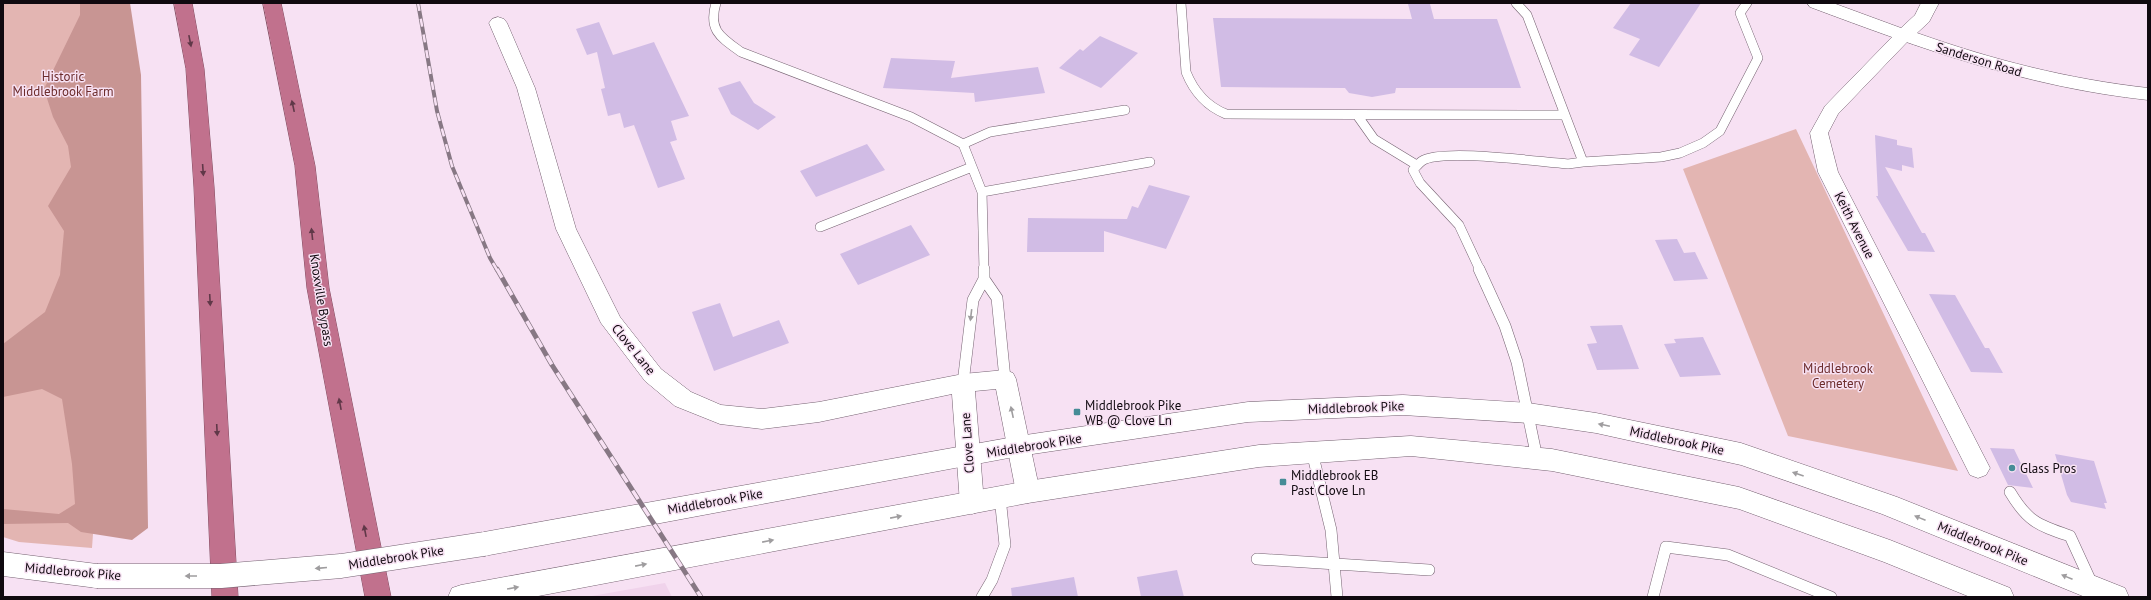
<svg xmlns="http://www.w3.org/2000/svg" width="2151" height="600" font-family="'PT Sans',sans-serif">
<style>
.built{fill:#f0d3eb}
.green{fill:#e3b5b2}
.forest{fill:#c89593}
.building{fill:#d1bce5}
.lines{fill:none;stroke-linecap:round;stroke-linejoin:round}
.lane-far1-casing{stroke:#756271;stroke-width:10}
.lane-casing{stroke:#756271;stroke-width:12}
.street-casing{stroke:#756271;stroke-width:1}
.secondary-casing{stroke:#756271;stroke-width:1}
.highway-casing{stroke:#834d61;stroke-width:1}
.lane-far1{stroke:#fff;stroke-width:9}
.lane{stroke:#fff;stroke-width:11}
.street{fill:#fff;fill-rule:evenodd}
.secondary{fill:#fff;fill-rule:evenodd}
.highway{fill:#c1718d;fill-rule:evenodd}
.rail-far1-casing{stroke:#877884;stroke-width:4}
.rail-casing{stroke:#877884;stroke-width:5}
.rail-far1{stroke:#f7e1f3;stroke-width:2.5;stroke-dasharray:8;stroke-linecap:butt}
.rail{stroke:#f7e1f3;stroke-width:3.5;stroke-dasharray:10;stroke-linecap:butt}
.secondary-bridge-casing{stroke:#756271;stroke-width:25;stroke-linecap:butt}
.secondary-bridge{stroke:#fff;stroke-width:24}
.oneway{fill:#603848}
.oneway2{fill:#9f9d9f}
.poi-dot{fill:#468c97;stroke:#f7e1f3;stroke-width:1.5}
.labels{text-anchor:middle;stroke-width:3;stroke-linejoin:round;paint-order:stroke}
.street-label{font-size:13px;fill:#10090f;stroke:#f7e1f3}
.park-label{font-size:13px;fill:#6c2c2c;stroke:#f7e1f3}
.poi-label{font-size:13px;fill:#10090f;stroke:#f7e1f3;text-anchor:start}
</style>
<rect width="100%" height="100%" fill="#f7e1f3"/>
<!-- built -->
<path class="built" d="M665,583L672,597H586Z"/>
<!-- green -->
<path class="green" d="M3,3H117L125,83L92,548L19,542L3,537Z
M1796,129L1958,471L1788,436L1683,169Z"/>
<!-- forest -->
<path class="forest" d="M80,3H130L141,75L148,528L132,540L81,532L68,523L3,524V509L59,514L75,504L72,464L62,399L42,389L3,397V344L45,312L60,275L64,231L48,206L71,167L68,146L53,117L44,89L80,15Z"/>
<!-- building -->
<path class="building" d="M1631,3H1701L1659,67L1629,55L1640,39L1613,28Z
M1408,4H1430L1434,19H1497L1521,88H1396L1395,93L1372,97L1349,93L1345,88L1221,87L1213,18L1412,19Z
M599,22L613,55L654,42L689,116L671,121L677,140L670,142L685,179L658,188L634,125L624,128L620,113L608,116L601,89L605,88L597,52L587,55L576,29Z
M1100,36L1138,53L1101,88L1059,68L1080,49L1083,51Z
M891,58L955,61L951,78L1038,67L1045,93L975,102L974,93L883,88Z
M740,81L754,103L776,117L758,130L731,114L718,88Z
M1875,135L1897,140V145L1912,148L1914,168L1902,165V171L1885,167L1922,233H1925L1935,252L1908,251L1876,196H1878Z
M867,144L885,170L816,197L800,171Z
M1149,185L1190,196L1166,249L1104,231V252H1027L1028,218L1127,219L1132,206L1138,208Z
M911,225L930,255L858,285L840,254Z
M1677,239L1684,253L1695,252L1708,279L1674,281L1655,240Z
M1929,294L1955,295L1985,348H1989L2003,373L1971,372Z
M720,303L733,337L779,320L789,343L714,371L692,312Z
M1622,325L1639,369L1597,370L1587,344L1597,343L1590,326Z
M1703,337L1721,375L1680,377L1664,344L1676,343L1674,339Z
M1990,448L2014,449L2033,488L2008,485Z
M2055,454L2094,461L2107,503H2104L2106,509L2071,502L2067,495Z
M1177,570L1184,597H1141L1137,577Z
M1074,577L1078,597H1012L1011,588Z"/>
<g class="lines">
<defs>
<path id="lane-far1" d="M716,3C708,30 720,37 741,52L911,117L963,144L990,132L1125,110
M1181,3L1186,72C1194,92 1206,106 1226,114L1565,115
M1357,115L1374,139L1415,164
M963,144L982,192L984,270
M1583,162L1661,157L1680,153L1703,143L1720,131L1758,58L1740,13L1747,3
M982,192L1150,162
M820,227L972,167
M1480,270L1459,225L1420,183L1413,170C1416,167 1419,163 1422,161C1442,148 1539,162 1568,164L1583,162L1527,15L1516,3"/>
<path id="lane" d="M1479,269L1505,326L1517,362L1537,458
M984,279L997,298L1005,379
M963,383L973,300L984,279V269
M1312,452L1331,530L1337,597
M2010,492C2028,522 2038,525 2070,536L2092,584
M1257,559L1429,570
M982,597L992,580L1005,545L1000,497
M1653,597L1666,547L1728,555L1831,597"/>
<path id="street" d="M498,17L504,19L507,23L535,88L576,229L620,317L661,369L691,392L721,405L762,409L819,402L963,374L1005,370L1013,373L1016,379L1040,492L1036,499L1028,503L1020,499L1016,492L996,389L975,391L984,503L980,511L972,514L964,511L960,503L952,394L819,422L762,429L720,424L675,406L645,381L601,323L556,229L517,88L489,23L492,19Z
M1904,29L1910,31L1913,35L1910,39L1838,114L1828,133L1838,172L1990,468L1986,475L1978,478L1970,475L1818,172L1810,133L1825,106L1898,31Z"/>
<path id="secondary" d="M1807,3H1833L1901,28L1915,15L1921,3H1939L1929,22L1917,33C1993,60 2068,79 2148,88V100C2027,87 1922,49 1810,7Z
M1403,395L1528,403L1596,413L1741,443L1897,497L2125,588L2129,597H2085L1882,514L1741,465L1596,433L1528,423L1403,415L1248,422L1019,456L484,556L475,552L471,544L475,536L484,532L1019,436L1248,402Z
M1411,436L1552,449L1739,487L1890,540L2010,588L2014,597H1970L1884,562L1739,509L1552,471L1411,456L1259,467L1028,503L533,597H448L452,588L461,585L1028,481L1259,445Z
M3,552L97,564L106,567L110,576L106,585L97,588L3,576Z"/>
<path id="highway" d="M174,3H192L204,69L214,187L238,597H212L194,187L186,69Z
M263,3H281L315,166L329,288L391,597H365L307,288L295,166Z"/>
</defs>
<!-- lane-far1 casing -->
<use href="#lane-far1" class="lane-far1-casing"/>
<!-- lane casing -->
<use href="#lane" class="lane-casing"/>
<!-- street casing -->
<use href="#street" class="street-casing"/>
<!-- secondary casing -->
<use href="#secondary" class="secondary-casing"/>
<!-- highway casing -->
<use href="#highway" class="highway-casing"/>
<!-- lane-far1 -->
<use href="#lane-far1" class="lane-far1"/>
<!-- lane -->
<use href="#lane" class="lane"/>
<!-- street -->
<use href="#street" class="street"/>
<!-- secondary -->
<use href="#secondary" class="secondary"/>
<!-- highway -->
<use href="#highway" class="highway"/>
<defs>
<path id="rail-far1" d="M418,3L437,111L452,166L490,258L497,270"/>
<path id="rail" d="M497,269L552,365L701,597"/>
</defs>
<!-- rail-far1 casing -->
<use href="#rail-far1" class="rail-far1-casing"/>
<!-- rail casing -->
<use href="#rail" class="rail-casing"/>
<!-- rail-far1 -->
<use href="#rail-far1" class="rail-far1"/>
<!-- rail -->
<use href="#rail" class="rail"/>
<defs>
<path id="secondary-bridge" d="M97,576H221L341,566L484,544"/>
</defs>
<!-- secondary-bridge casing -->
<use href="#secondary-bridge" class="secondary-bridge-casing"/>
<!-- secondary-bridge -->
<use href="#secondary-bridge" class="secondary-bridge"/>
</g>
<!-- one-way arrows -->
<defs><path id="oneway-solid" d="M-6-.8H1V-3.2L6.5 0L1 3.2V.8H-6Z"/></defs>
<g class="oneway">
<use href="#oneway-solid" transform="translate(190 41) rotate(79)"/>
<use href="#oneway-solid" transform="translate(293 106) rotate(-102)"/>
<use href="#oneway-solid" transform="translate(203 170) rotate(86)"/>
<use href="#oneway-solid" transform="translate(312 234) rotate(-96)"/>
<use href="#oneway-solid" transform="translate(210 300) rotate(87)"/>
<use href="#oneway-solid" transform="translate(340 404) rotate(-101)"/>
<use href="#oneway-solid" transform="translate(217 430) rotate(87)"/>
<use href="#oneway-solid" transform="translate(365 531) rotate(-101)"/>
</g>
<g class="oneway2">
<use href="#oneway-solid" transform="translate(971 315) rotate(97)"/>
<use href="#oneway-solid" transform="translate(1012 412) rotate(-102)"/>
<use href="#oneway-solid" transform="translate(1604 425) rotate(-168)"/>
<use href="#oneway-solid" transform="translate(1798 474) rotate(-161)"/>
<use href="#oneway-solid" transform="translate(896 517) rotate(-11)"/>
<use href="#oneway-solid" transform="translate(1920 518) rotate(-158)"/>
<use href="#oneway-solid" transform="translate(768 541) rotate(-11)"/>
<use href="#oneway-solid" transform="translate(641 565) rotate(-11)"/>
<use href="#oneway-solid" transform="translate(321 568) rotate(175)"/>
<use href="#oneway-solid" transform="translate(191 576) rotate(-180)"/>
<use href="#oneway-solid" transform="translate(2067 577) rotate(-158)"/>
<use href="#oneway-solid" transform="translate(513 588) rotate(-10)"/>
</g>
<!-- markers -->
<g class="poi-dot">
<rect x="1073" y="408" width="8" height="8" rx="2"/>
<circle cx="2012" cy="468" r="4"/>
<rect x="1279" y="478" width="8" height="8" rx="2"/>
</g>
<g class="labels">
<!-- street labels -->
<g class="street-label">
<text transform="translate(1979 59) rotate(17)" y="5">Sanderson Road</text>
<text transform="translate(1855 225) rotate(63)" y="5">Keith Avenue</text>
<text transform="translate(322 300) rotate(81)" y="5">Knoxville Bypass</text>
<text transform="translate(634 349) rotate(51)" y="5">Clove Lane</text>
<text transform="translate(1356 407) rotate(-2)" y="5">Middlebrook Pike</text>
<text transform="translate(1677 440) rotate(12)" y="5">Middlebrook Pike</text>
<text transform="translate(967 443) rotate(-94)" y="5">Clove Lane</text>
<text transform="translate(1034 445) rotate(-9)" y="5">Middlebrook Pike</text>
<text transform="translate(715 501) rotate(-10)" y="5">Middlebrook Pike</text>
<text transform="translate(1983 543) rotate(22)" y="5">Middlebrook Pike</text>
<text transform="translate(396 557) rotate(-9)" y="5">Middlebrook Pike</text>
<text transform="translate(73 571) rotate(5)" y="5">Middlebrook Pike</text>
</g>
<!-- park labels -->
<g class="park-label">
<text x="63" y="81">Historic<tspan x="63" dy="15">Middlebrook Farm</tspan></text>
<text x="1838" y="373">Middlebrook<tspan x="1838" dy="15">Cemetery</tspan></text>
</g>
<!-- poi labels -->
<g class="poi-label">
<text x="1085" y="410">Middlebrook Pike<tspan x="1085" dy="15">WB @ Clove Ln</tspan></text>
<text x="2020" y="473">Glass Pros</text>
<text x="1291" y="480">Middlebrook EB<tspan x="1291" dy="15">Past Clove Ln</tspan></text>
</g>
</g>
<!-- border -->
<rect width="2151" height="600" fill="none" stroke="#10090f" stroke-width="8"/>
</svg>
